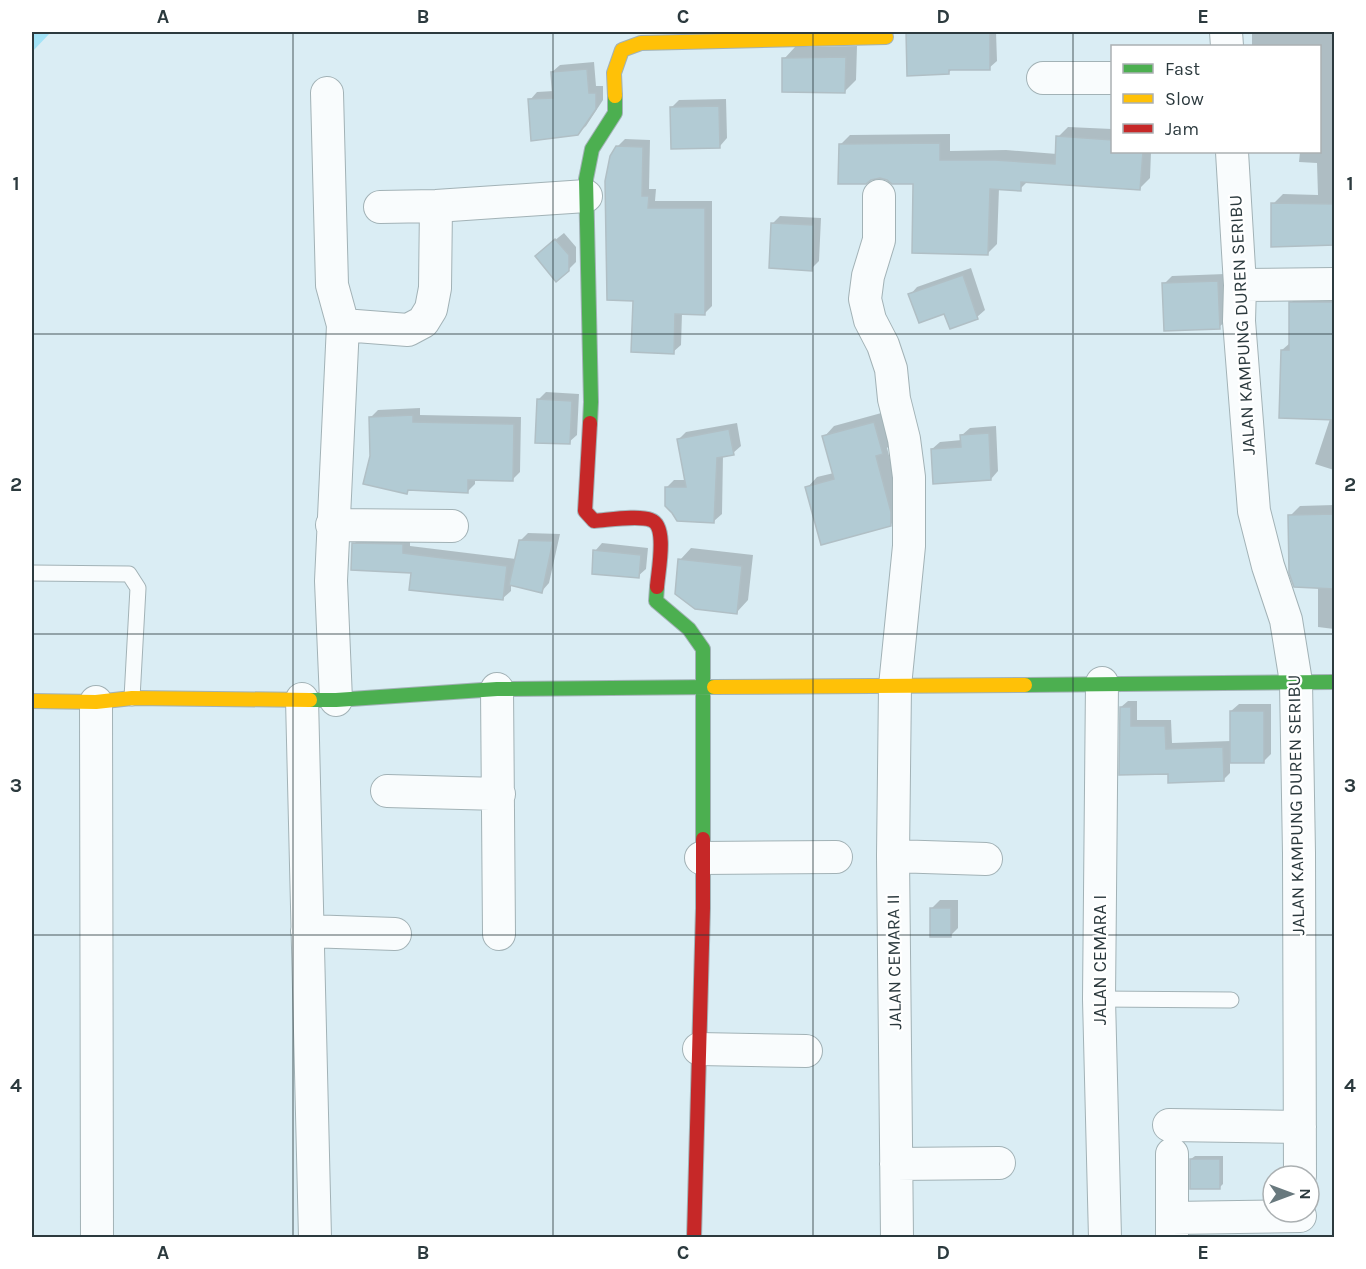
<svg xmlns="http://www.w3.org/2000/svg" width="1366" height="1269" font-family="Karla,sans-serif">
<style>
.water{fill:#a2e3f7}
.shadow{fill:#0003}
.building{fill:#b2cbd4;stroke:#b0bfc5;stroke-width:1.5}
.lines{fill:none;stroke-linecap:round;stroke-linejoin:round}
.lane-casing{stroke:#a2b2b6;stroke-width:17}
.street-casing{stroke:#a2b2b6;stroke-width:34}
.fast-casing{stroke:#a2b2b6;stroke-width:16}
.slow-casing{stroke:#a2b2b6;stroke-width:16}
.jam-casing{stroke:#a2b2b6;stroke-width:16}
.lane{stroke:#f9fcfd;stroke-width:15}
.street{stroke:#f9fcfd;stroke-width:32}
.fast{stroke:#4caf50;stroke-width:14}
.slow{stroke:#ffc107;stroke-width:14}
.jam{stroke:#c62828;stroke-width:14}
.grid{fill:none;stroke:#2c3a3e;stroke-width:1.5;stroke-opacity:0.55}
.labels{text-anchor:middle;stroke-width:4.5;stroke-linejoin:round;paint-order:stroke}
.street-label{font-size:18px;fill:#2c3a3e;stroke:#fff}
.neatline{fill:none;stroke:#2c3a3e;stroke-width:2}
.grid-label{font-size:20px;text-anchor:middle;font-weight:bold;fill:#2c3a3e}
</style>
<rect width="100%" height="100%" fill="#daedf4"/>
<!-- water -->
<path class="water" d="M32,32H51L32,52Z"/>
<!-- shadow -->
<path class="shadow" d="M907,32H996L997,61L989,68L952,69L948,73L908,74Z
M1252,32H1334V244L1273,204L1283,194L1318,195L1317,163L1299,162L1300,152H1320V46H1252Z
M857,46L856,80L844,92L784,59L795,47Z
M594,62L596,86H603V100L586,126L577,134L530,100L537,92L554,91L552,72L560,65Z
M726,99L727,138L720,146L671,108L679,100Z
M1068,127L1112,129V152H1151L1150,178L1140,188L1028,181L1020,189L999,188L997,244L987,254L915,183L840,145L850,135L950,134V151L1006,150L1057,154L1058,137Z
M625,139L650,140L649,189H656L655,201H712V306L705,313H682L681,345L673,352L635,299L617,147Z
M780,216L821,218L819,261L811,269L773,223Z
M564,233L576,247V262L568,270L544,249Z
M971,268L985,310L977,317L950,327L945,312L910,295L917,287Z
M1225,274L1227,320L1219,327L1164,284L1172,276Z
M1334,295V470L1315,464L1330,419L1282,350L1290,343L1291,303L1298,296Z
M546,392L579,394L577,435L569,442L538,400Z
M420,408V415L521,417L520,472L512,480L475,479V484L467,492L410,489L406,493L372,456L371,417L378,410Z
M885,412L893,442L887,448L901,501V514L890,525L807,488L817,477L834,473L824,437L834,426Z
M737,423L741,446L733,453L723,455L722,514L714,521L667,487L674,480H686L678,440L686,432Z
M996,426L998,471L991,479L932,449L940,442L962,440V435L970,428Z
M1334,505V629L1318,627V586L1290,516L1300,506Z
M528,533L560,534L549,583L542,591L511,584V591L503,598L413,572L354,544L362,536L410,537V546L516,559L520,541Z
M602,543L648,548L646,569L638,576L595,551Z
M691,548L753,555L748,600L737,612L680,560Z
M1128,701H1137V720H1171L1172,743L1231,741V711L1239,704H1271V754L1263,762L1230,761V773L1223,780L1169,773H1121V707Z
M940,900H958V928L951,935L932,908Z
M1195,1156H1223V1184L1219,1188L1191,1159Z"/>
<!-- building -->
<path class="building" d="M906,32H990V70H949V74L907,76Z
M846,57L845,93L782,92V58Z
M587,69L589,93H596V109L578,135L531,141L528,99L553,98L551,72Z
M719,106L720,148L671,149L670,107Z
M1056,136L1113,140V152H1143L1140,190L1021,182V191L990,189L988,255L912,253L913,184H892L887,180L880,178L871,180L866,184H838L839,144L940,143V160H995L1055,164Z
M616,146L643,147L642,196H649L648,208H705V315L675,314L674,354L631,352L633,301L607,300L605,181L610,156Z
M1271,203L1335,204V245L1271,247Z
M771,223L814,225L812,271L769,268Z
M555,239L569,255V271L556,282L535,256Z
M963,275L978,319L950,329L944,314L919,323L908,294Z
M1218,281L1220,329L1164,331L1162,283Z
M1289,302H1335V420L1279,418L1281,350H1289Z
M537,399L572,401L570,444L535,443Z
M413,415V422L514,424L513,481L468,480V493L408,490L407,494L363,484L370,456L369,417Z
M874,422L883,454L876,456L891,512V526L821,545L805,487L834,479L822,436Z
M729,429L734,455L717,458L714,523L677,521L672,513L665,506V487H686L677,439Z
M989,433L991,480L933,484L931,449L961,447L960,435Z
M1335,514V589L1294,587L1289,573L1288,515Z
M519,540L553,541L542,593L509,585Z
M352,543L403,544V553L507,566L503,600L409,590L411,573L351,570Z
M593,550L641,555L639,578L592,574Z
M678,559L742,566L737,614L695,609L675,594Z
M1120,707H1131V726H1165L1166,749L1223,747L1224,781L1168,783V774L1119,775Z
M1230,711H1264V763H1230Z
M930,908H951V937H930Z
M1190,1159H1220V1189H1190Z"/>
<g class="lines">
<defs>
<path id="lane" d="M32,573L129,574L138,588L132,698
M1099,999L1231,1000"/>
<path id="street" d="M1226,32L1227,46
M1043,78H1112
M327,93L332,285L343,325L408,330L423,322L431,309L435,288L436,206
M1232,152L1240,285L1239,321L1254,511L1268,566L1286,620L1296,682L1299,853L1300,1176
M879,196V240L868,276L865,299L870,320L883,345L891,369L894,399L904,439L909,477V546L895,686L893,856L897,1238
M380,207L436,206L586,196
M1240,285L1334,284
M332,525L452,526
M1102,683L1099,999L1105,1238
M497,689L499,934
M302,699L315,1238
M336,700L331,581L343,325
M96,702L97,1238
M387,791L499,794
M893,856L986,859
M701,858L836,857
M307,931L395,934
M699,1049L806,1051
M1169,1125L1300,1127
M1172,1154V1238
M896,1164L999,1163
M1172,1218L1300,1216"/>
<path id="fast" d="M590,423L591,402L586,179L592,149L615,113V96
M657,587L656,601L689,629L703,649V839
M1025,685L1334,682
M310,700H336L497,689L714,687"/>
<path id="slow" d="M615,96L614,73L622,50L641,43L886,37
M714,687L1025,685
M32,701L96,702L132,698L310,700"/>
<path id="jam" d="M590,423L585,511L594,521C609,520 638,515 651,520C668,526 658,571 657,587
M694,1238L703,908V839"/>
</defs>
<!-- lane casing -->
<use href="#lane" class="lane-casing"/>
<!-- street casing -->
<use href="#street" class="street-casing"/>
<!-- fast casing -->
<use href="#fast" class="fast-casing"/>
<!-- slow casing -->
<use href="#slow" class="slow-casing"/>
<!-- jam casing -->
<use href="#jam" class="jam-casing"/>
<!-- lane -->
<use href="#lane" class="lane"/>
<!-- street -->
<use href="#street" class="street"/>
<!-- fast -->
<use href="#fast" class="fast"/>
<!-- slow -->
<use href="#slow" class="slow"/>
<!-- jam -->
<use href="#jam" class="jam"/>
</g>
<!-- grid -->
<path class="grid" d="M293,32V1238M553,32V1238M813,32V1238M1073,32V1238M32,334H1334M32,634H1334M32,935H1334"/>
<g class="labels">
<!-- street labels -->
<g class="street-label">
<text transform="translate(1242 325) rotate(-93)" y="6">JALAN KAMPUNG DUREN SERIBU</text>
<text transform="translate(1296 805) rotate(-91)" y="6">JALAN KAMPUNG DUREN SERIBU</text>
<text transform="translate(1100 960) rotate(-90)" y="6">JALAN CEMARA I</text>
<text transform="translate(894 962) rotate(-91)" y="6">JALAN CEMARA II</text>
</g>
</g>
<!-- border -->
<rect width="1366" height="1269" fill="none" stroke="#ffffff" stroke-width="66"/>
<!-- legend -->
<rect x="1111" y="45" width="210" height="108" fill="#ffffff" stroke="#abb0b2" stroke-width="1.5"/>
<rect x="1123" y="64" width="30" height="9" fill="#4caf50" stroke="#abb0b2" stroke-width="1.5"/>
<text x="1165" y="75" font-size="18" fill="#2c3a3e">Fast</text>
<rect x="1123" y="94" width="30" height="9" fill="#ffc107" stroke="#abb0b2" stroke-width="1.5"/>
<text x="1165" y="105" font-size="18" fill="#2c3a3e">Slow</text>
<rect x="1123" y="124" width="30" height="9" fill="#c62828" stroke="#abb0b2" stroke-width="1.5"/>
<text x="1165" y="135" font-size="18" fill="#2c3a3e">Jam</text>
<!-- north arrow -->
<g transform="translate(1291 1194) rotate(90)"><circle r="28" fill="#ffffff" stroke="#abb0b2" stroke-width="1.5"/>
<path d="M0-4.5L10 22L0 15L-10 22Z" fill="#69797e"/>
<text y="-9" font-size="16" font-weight="bold" text-anchor="middle" fill="#2c3a3e">N</text>
</g>
<rect x="33" y="33" width="1300" height="1203" class="neatline"/>
<g class="grid-label">
<text x="163" y="23">A</text>
<text x="423" y="23">B</text>
<text x="683" y="23">C</text>
<text x="943" y="23">D</text>
<text x="1203" y="23">E</text>
<text x="16" y="190">1</text>
<text x="1350" y="190">1</text>
<text x="16" y="491">2</text>
<text x="1350" y="491">2</text>
<text x="16" y="792">3</text>
<text x="1350" y="792">3</text>
<text x="16" y="1092">4</text>
<text x="1350" y="1092">4</text>
<text x="163" y="1259">A</text>
<text x="423" y="1259">B</text>
<text x="683" y="1259">C</text>
<text x="943" y="1259">D</text>
<text x="1203" y="1259">E</text>
</g>
</svg>
